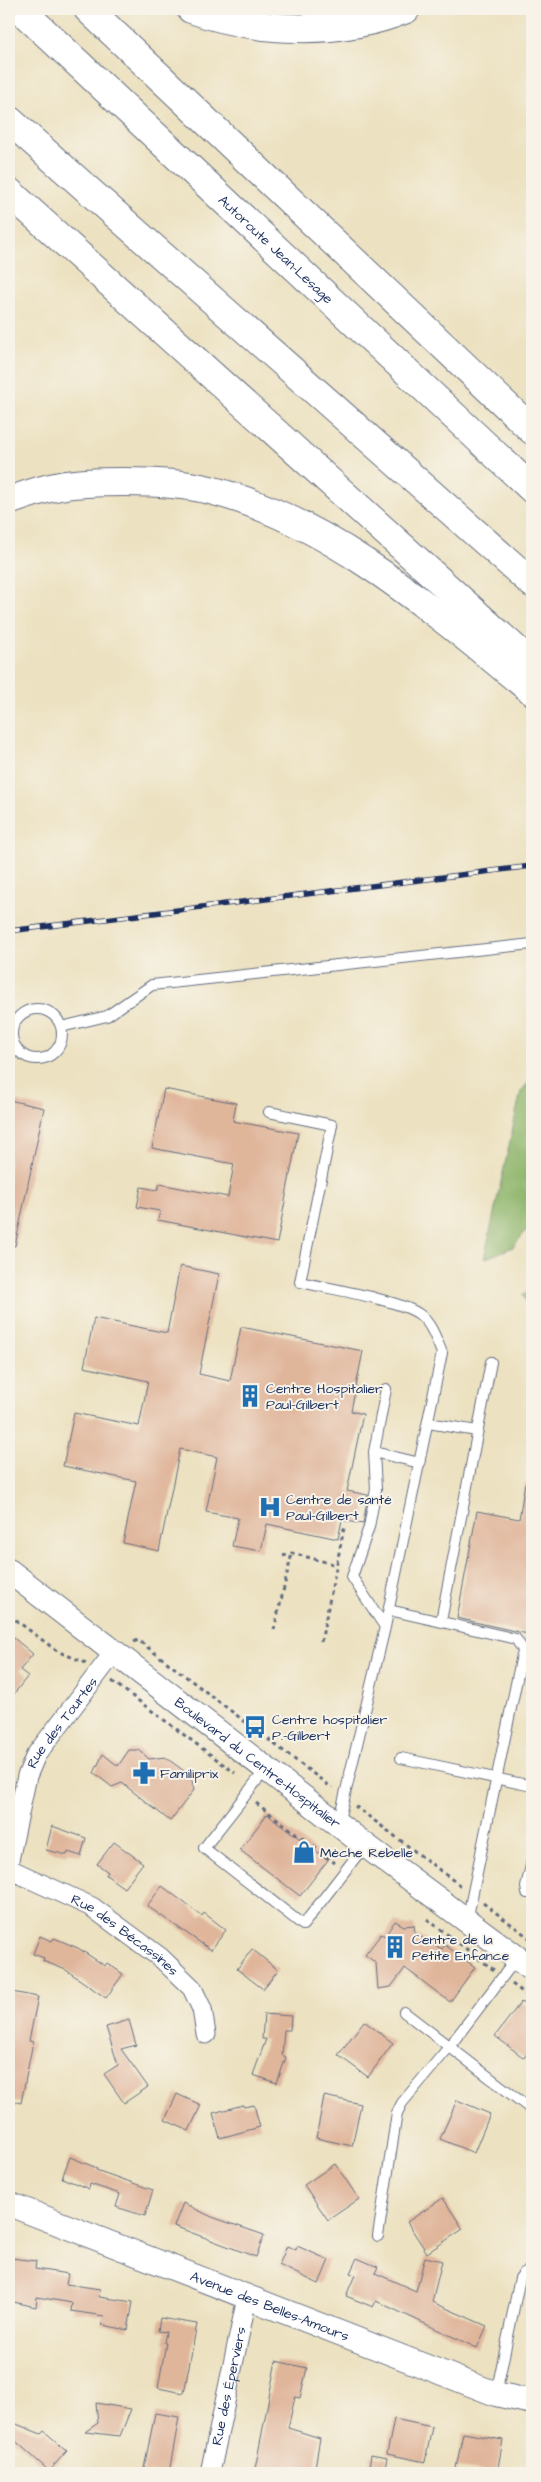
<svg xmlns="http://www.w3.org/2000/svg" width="541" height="2482" font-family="'Architects Daughter',sans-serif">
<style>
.forest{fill:#8fb66c;stroke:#557265}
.building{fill:#e0b69b}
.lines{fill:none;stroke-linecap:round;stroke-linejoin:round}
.service-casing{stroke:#646d80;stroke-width:12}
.minor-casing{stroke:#646d80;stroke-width:21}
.tertiary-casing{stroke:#646d80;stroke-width:26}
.motorway-casing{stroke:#646d80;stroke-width:30}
.path{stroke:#646d80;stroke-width:3;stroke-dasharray:4 4;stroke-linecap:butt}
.service{stroke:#fff;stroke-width:10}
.minor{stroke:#fff;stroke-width:19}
.tertiary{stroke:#fff;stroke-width:24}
.motorway{stroke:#fff;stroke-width:28}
.rail-casing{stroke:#1b2f5e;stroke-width:5.5}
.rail{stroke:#f7f3e8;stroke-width:4;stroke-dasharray:11;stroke-linecap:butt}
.labels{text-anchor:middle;stroke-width:4;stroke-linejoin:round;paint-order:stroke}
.street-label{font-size:14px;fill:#1b2f5e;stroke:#f7f3e8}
.poi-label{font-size:14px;fill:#1b2f5e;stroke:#f7f3e8;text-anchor:start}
</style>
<rect width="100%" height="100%" fill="#f7f3e8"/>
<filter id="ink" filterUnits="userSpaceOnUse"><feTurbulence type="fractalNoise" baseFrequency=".02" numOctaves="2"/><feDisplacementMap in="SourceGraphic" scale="10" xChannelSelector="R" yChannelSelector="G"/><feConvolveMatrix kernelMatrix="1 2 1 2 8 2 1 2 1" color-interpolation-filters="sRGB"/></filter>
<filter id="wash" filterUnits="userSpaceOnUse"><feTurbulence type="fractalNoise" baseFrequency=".0096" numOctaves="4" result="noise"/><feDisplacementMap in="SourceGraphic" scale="20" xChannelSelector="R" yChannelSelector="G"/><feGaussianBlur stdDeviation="1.12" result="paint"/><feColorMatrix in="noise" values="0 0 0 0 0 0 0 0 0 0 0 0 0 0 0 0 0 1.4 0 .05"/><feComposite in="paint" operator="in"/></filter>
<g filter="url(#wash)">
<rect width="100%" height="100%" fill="#ece1c0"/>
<!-- forest -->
<path class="forest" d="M532,1079V1226L528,1228L513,1247L484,1259L521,1091Z
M532,1289V1318L523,1294Z"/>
<g id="blocks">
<!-- building -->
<path class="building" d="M164,1089L236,1103L233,1121L298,1133L277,1243L158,1220L160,1211L137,1207L141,1187L157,1190L160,1184L228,1197L234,1164L152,1148Z
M9,1100L44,1108L15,1246L9,1245Z
M180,1266L219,1274L199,1374L230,1381L241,1327L363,1351L351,1411L363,1414L347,1491L368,1495L363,1524L342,1520L338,1539L267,1524L261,1551L232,1546L238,1518L206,1512L217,1457L180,1449L159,1551L123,1543L136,1481L63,1466L74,1413L139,1426L148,1381L84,1367L94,1318L167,1333Z
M525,1483L532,1484V1579L529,1595H532V1635L457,1618L477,1511L519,1519Z
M9,1634L33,1654L20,1670L28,1676L9,1700Z
M129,1750H139L149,1759L165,1757L191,1776L194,1790L170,1821L122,1783L112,1787L94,1773L103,1754L118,1766Z
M267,1814L328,1860L300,1896L240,1850Z
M52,1826L86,1838L81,1856L68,1852L67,1855L46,1850Z
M114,1842L143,1863L124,1888L106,1875L108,1872L97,1864Z
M162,1886L202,1916L204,1913L226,1930L211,1950L147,1906Z
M395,1921L404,1926L414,1925L415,1934L442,1949L445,1945L475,1967L450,2002L405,1968L391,1987L378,1989L376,1963L365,1955L381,1934L385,1936Z
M40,1936L52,1941L54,1938L78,1948L105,1966L107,1963L123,1974L106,1998L66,1970L43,1961L44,1958L33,1954Z
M252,1949L278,1970L263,1989L237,1969Z
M12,1992L38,1997L29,2041L33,2042L21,2103L9,2100V2007Z
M521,2002L532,2010V2047L524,2058L495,2036Z
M264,2014L291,2016L290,2030H284L282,2055L286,2057L277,2083L253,2075L266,2039H262Z
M129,2020L136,2045L121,2049L148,2087L124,2103L104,2074L118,2065L106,2027Z
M364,2021L393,2043L368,2077L338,2055Z
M177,2094L201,2105L189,2131L165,2120Z
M324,2096L361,2104L352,2146L316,2138Z
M457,2100L490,2114L474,2153L440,2139Z
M243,2105L244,2107L254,2105L260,2127L220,2138L213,2113Z
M70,2157L97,2168L96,2170L153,2190L145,2216L116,2207L120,2194L90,2184L89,2189L62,2178Z
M335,2164L359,2199L328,2220L304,2185Z
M443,2198L463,2229L427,2253L407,2222Z
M183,2203L212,2217L264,2235L256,2257L174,2226Z
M287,2246L296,2250L297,2246L329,2260L319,2284L279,2265Z
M425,2257L442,2261L432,2302L487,2326L477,2348L376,2301L373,2307L346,2296L355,2275L350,2273L357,2258L378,2267L375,2273L416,2291Z
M11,2258L36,2261L35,2269L68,2274L66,2284L100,2289L99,2297L133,2302L128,2330L102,2325L104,2316L71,2311L72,2303L37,2297L36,2307L9,2301L12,2285L9,2284Z
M160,2318L197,2324L184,2393L158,2388L166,2343H164L166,2332L158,2331Z
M276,2361L307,2368L300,2398L295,2397L288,2428L320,2438L314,2473H278L255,2469Z
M96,2403L131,2409L120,2436L85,2432L98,2423Z
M155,2413L179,2417L169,2473H143Z
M394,2419L432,2427L425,2462L387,2454Z
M9,2421L41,2434L44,2431L67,2451L49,2471L9,2435Z
M463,2433L503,2440L497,2473L456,2468Z
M371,2455L387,2458L384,2473H368Z"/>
</g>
</g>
<g filter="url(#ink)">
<use href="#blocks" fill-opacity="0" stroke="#646d80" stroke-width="1"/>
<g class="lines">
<defs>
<path id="service" d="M12 1034a25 25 0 1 1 50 0a25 25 0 1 1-50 0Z
M61,1027L107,1016L152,985L532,944
M9,1058L16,1047
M269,1112L332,1125L300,1282C326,1288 400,1300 419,1314C432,1324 436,1339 442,1353L385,1627L338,1824
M428,1423L477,1431
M374,1452L420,1463
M389,1610L516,1639L523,1650L467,1921
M441,1621L491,1362
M385,1627L352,1577L369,1527L376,1489L374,1452L386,1389
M401,1758L532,1786
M266,1769L204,1848L303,1925L365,1845
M527,1893L526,1887L532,1861
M404,2012L532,2110
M378,2236L397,2113L402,2103L449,2047L517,1958
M496,2394L520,2278L524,2273L532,2269"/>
<g id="minor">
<path id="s1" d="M9,1860L27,1776L36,1755L115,1651"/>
<path id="s2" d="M9,1869L92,1907L161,1958L192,1988L202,2009L206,2034"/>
<path id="s3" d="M210,2473L247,2298"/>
</g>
<g id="tertiary">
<path id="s4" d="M9,1571L365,1845L532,1969"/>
<path id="s5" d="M9,2204L496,2394L532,2402"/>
</g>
<g id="motorway">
<path id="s6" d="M20,9L532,489"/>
<path d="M88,9L532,430"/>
<path d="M191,9C258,33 340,36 406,9"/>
<path d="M9,120L532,583"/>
<path d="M9,192L532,664"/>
<path d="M9,501C25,495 42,489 60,486C80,482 103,482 124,482C152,482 182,483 210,490C332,521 437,614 532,691"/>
</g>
</defs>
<!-- service casing -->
<use href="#service" class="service-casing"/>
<!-- minor casing -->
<use href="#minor" class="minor-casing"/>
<!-- tertiary casing -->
<use href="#tertiary" class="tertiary-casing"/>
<!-- motorway casing -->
<use href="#motorway" class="motorway-casing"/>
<!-- path -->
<path class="path" d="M283,1556L292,1553L337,1565
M9,1615L57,1651L86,1663
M274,1630L292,1553
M134,1642L138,1640L332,1788
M321,1642L344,1528
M112,1681L235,1773
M256,1803L335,1863
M355,1806L462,1887
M483,1903L532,1940
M427,1919L494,1970
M512,1984L532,1999"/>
<!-- service -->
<use href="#service" class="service"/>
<!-- minor -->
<use href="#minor" class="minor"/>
<!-- tertiary -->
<use href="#tertiary" class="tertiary"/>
<!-- motorway -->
<use href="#motorway" class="motorway"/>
<defs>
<path id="rail" d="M9,931L532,866"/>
</defs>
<!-- rail casing -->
<use href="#rail" class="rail-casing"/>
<!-- rail -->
<use href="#rail" class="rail"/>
</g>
</g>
<!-- icons -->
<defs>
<symbol id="building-bare" viewBox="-9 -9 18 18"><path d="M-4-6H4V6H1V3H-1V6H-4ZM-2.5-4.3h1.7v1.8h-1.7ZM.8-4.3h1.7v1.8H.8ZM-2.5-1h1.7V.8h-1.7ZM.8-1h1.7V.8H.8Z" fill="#1f6fb2" stroke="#f7f3e8" stroke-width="2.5" paint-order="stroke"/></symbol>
<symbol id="hospital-bare" viewBox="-9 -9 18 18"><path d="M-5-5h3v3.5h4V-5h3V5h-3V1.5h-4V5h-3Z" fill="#1f6fb2" stroke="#f7f3e8" stroke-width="2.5" paint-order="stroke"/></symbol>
<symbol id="bus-bare" viewBox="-9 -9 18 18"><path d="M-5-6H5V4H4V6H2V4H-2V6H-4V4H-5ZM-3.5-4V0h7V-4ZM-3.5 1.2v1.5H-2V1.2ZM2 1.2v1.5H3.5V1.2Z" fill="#1f6fb2" stroke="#f7f3e8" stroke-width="2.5" paint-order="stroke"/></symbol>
<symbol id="pharmacy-bare" viewBox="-9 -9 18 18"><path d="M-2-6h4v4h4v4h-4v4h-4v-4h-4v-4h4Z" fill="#1f6fb2" stroke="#f7f3e8" stroke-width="2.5" paint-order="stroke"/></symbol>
<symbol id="shop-bare" viewBox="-9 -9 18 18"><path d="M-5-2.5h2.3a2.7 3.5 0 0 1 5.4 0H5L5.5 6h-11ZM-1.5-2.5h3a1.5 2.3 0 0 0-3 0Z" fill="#1f6fb2" stroke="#f7f3e8" stroke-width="2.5" paint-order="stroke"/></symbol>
</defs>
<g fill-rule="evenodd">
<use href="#building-bare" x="234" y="1380" width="32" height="32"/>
<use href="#hospital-bare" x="254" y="1491" width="32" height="32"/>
<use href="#bus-bare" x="239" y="1711" width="32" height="32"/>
<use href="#pharmacy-bare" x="128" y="1757" width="32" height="32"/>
<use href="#shop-bare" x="288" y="1836" width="32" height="32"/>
<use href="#building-bare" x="379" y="1931" width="32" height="32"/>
</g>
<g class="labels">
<!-- street labels -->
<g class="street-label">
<text dy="5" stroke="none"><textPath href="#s6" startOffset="351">Autoroute Jean-Lesage</textPath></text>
<text dy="5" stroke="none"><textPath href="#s1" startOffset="150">Rue des Tourtes</textPath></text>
<text dy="5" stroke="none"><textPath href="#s4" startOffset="314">Boulevard du Centre-Hospitalier</textPath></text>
<text dy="5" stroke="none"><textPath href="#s2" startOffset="134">Rue des Bécassines</textPath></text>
<text dy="5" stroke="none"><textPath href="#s5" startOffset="280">Avenue des Belles-Amours</textPath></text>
<text dy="5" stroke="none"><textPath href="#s3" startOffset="89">Rue des Éperviers</textPath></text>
</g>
<!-- poi labels -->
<g class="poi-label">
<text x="266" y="1393">Centre Hospitalier<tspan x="266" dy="16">Paul-Gilbert</tspan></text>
<text x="286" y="1504">Centre de santé<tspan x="286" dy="16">Paul-Gilbert</tspan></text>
<text x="272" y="1724">Centre hospitalier<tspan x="272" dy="16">P.-Gilbert</tspan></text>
<text x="160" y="1778">Familiprix</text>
<text x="320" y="1857">Mèche Rebelle</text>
<text x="412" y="1944">Centre de la<tspan x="412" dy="16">Petite Enfance</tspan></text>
</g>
</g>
<!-- margin -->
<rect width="541" height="2482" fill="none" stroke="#f7f3e8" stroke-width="30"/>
</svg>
